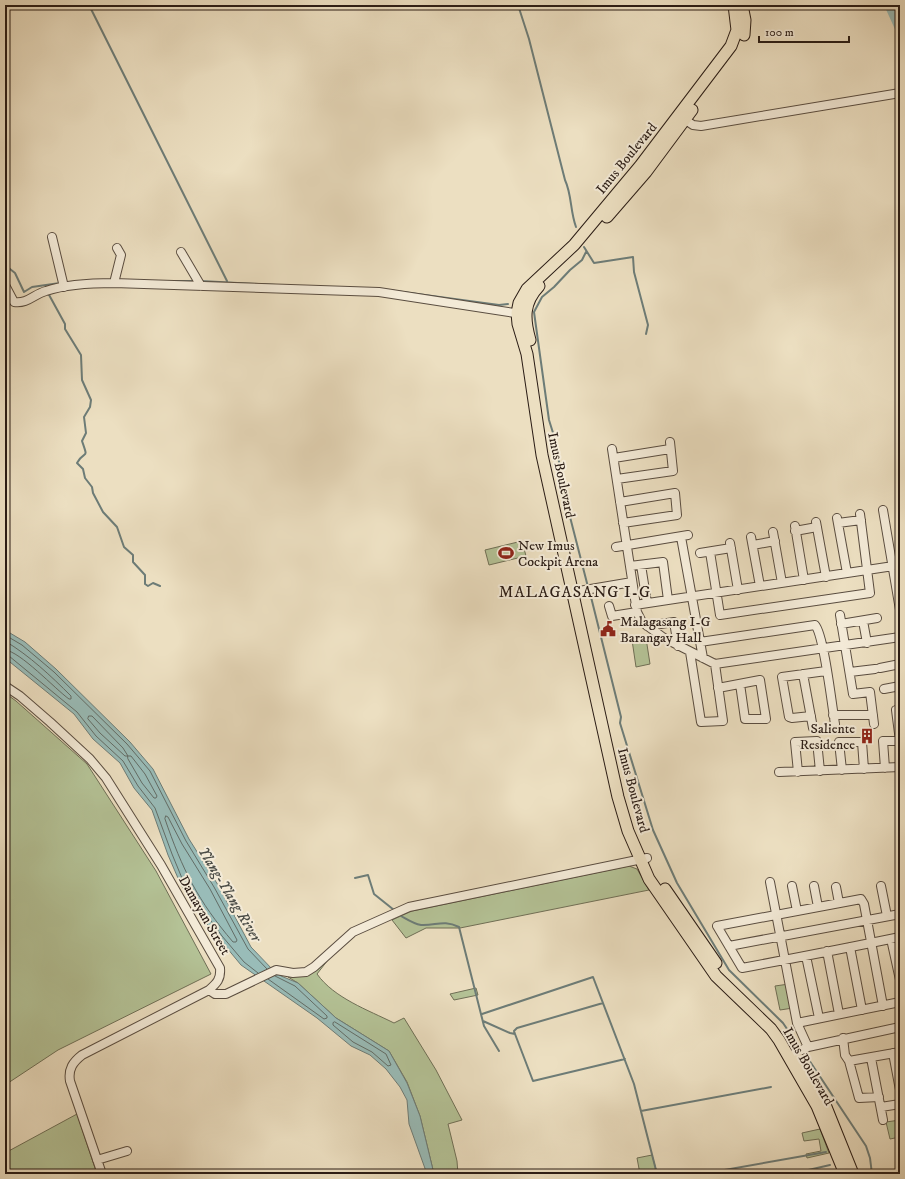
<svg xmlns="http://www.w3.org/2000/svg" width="905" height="1179" font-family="'IM FELL DW Pica',serif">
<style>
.green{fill:#b4c296;stroke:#6f6f56}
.water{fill:#99bcb8;stroke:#6d7c77}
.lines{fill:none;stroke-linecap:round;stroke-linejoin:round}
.shore{stroke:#626c66;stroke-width:1}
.stream{stroke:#6d7c77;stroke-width:2}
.river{stroke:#99bcb8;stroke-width:11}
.minor-casing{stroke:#5a4d40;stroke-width:10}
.major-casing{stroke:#2a1c15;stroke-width:13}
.minor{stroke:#f3ead7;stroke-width:8}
.major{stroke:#ecdfc1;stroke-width:11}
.labels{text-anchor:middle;stroke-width:4;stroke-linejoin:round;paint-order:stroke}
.street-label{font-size:14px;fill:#2a1c15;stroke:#f3ead7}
.poi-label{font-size:14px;fill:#2a1c15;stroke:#f3ead7;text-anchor:start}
.water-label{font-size:15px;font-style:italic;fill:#4b4c46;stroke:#f3ead7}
.quarter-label{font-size:16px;letter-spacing:1px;fill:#2a1c15;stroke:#f3ead7}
</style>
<rect width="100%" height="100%" fill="#ecdfc1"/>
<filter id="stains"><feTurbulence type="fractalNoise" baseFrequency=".005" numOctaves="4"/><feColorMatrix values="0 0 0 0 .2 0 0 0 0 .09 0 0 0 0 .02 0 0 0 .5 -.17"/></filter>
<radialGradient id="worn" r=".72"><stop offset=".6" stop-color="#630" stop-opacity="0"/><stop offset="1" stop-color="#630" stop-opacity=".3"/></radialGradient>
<!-- green -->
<path class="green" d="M522,541L526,556L489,565L485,550Z
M646,638L650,664L636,667L632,640Z
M5,693L16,701L87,764L156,871L211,974L58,1050L5,1085Z
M629,866L637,869L649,890L460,928H426L406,938L392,920L412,911Z
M331,956L317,974C334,998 368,1010 394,1023L404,1018L436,1070L462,1120L448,1124L457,1161L458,1174H434L420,1116L407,1082L389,1051L336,1018L298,983L288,977L309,974Z
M789,984L793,1008L780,1010L775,986Z
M476,988L478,995L454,1000L450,994Z
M77,1114L97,1174H5V1153Z
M900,1120V1137L890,1139L886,1122Z
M820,1129L829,1153L807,1158L806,1154L821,1151L819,1139L804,1141L802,1133Z
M652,1155L657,1173L640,1174L637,1158Z"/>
<!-- water -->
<path class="water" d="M5,630L25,642L56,669L130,742L153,769L189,839L218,885L251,947L273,970L281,976L298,983L336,1018L389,1051L407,1083L420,1116L434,1174H427L409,1124L407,1100L400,1087L386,1069L370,1055L351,1046L317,1018L241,965L203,919L181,885L168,855L152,810L134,788L120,763L93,739L74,714L5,658Z"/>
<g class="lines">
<!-- shore -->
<path class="shore" d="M5,635L22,645L54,672L127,744L150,771L186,841L214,887L248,949L267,969
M5,641C30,656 51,676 71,696V699H69C55,689 20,651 5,650
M5,656H9L77,712L96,736L123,761L138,786L155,808L172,854L184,883L195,899L222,936L244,962L258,973
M89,716H92L123,748L128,756H125L100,733L88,719Z
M128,756H131L145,774L157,796L156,798H154L142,783L128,759Z
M166,816L168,817L182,844L210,889L237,940L236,942H233C198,901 182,869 165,819Z
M268,979L324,1019L327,1018V1016L295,986L275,976
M335,1022L386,1054L391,1065L388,1066L372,1052L353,1042L333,1025V1023Z"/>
<!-- stream -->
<path class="stream" d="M89,5L227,281
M518,5L529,39L565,180C572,195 570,211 576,227
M584,247L594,263L633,257L634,272L648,325L646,334
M586,252L582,260L570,270L554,287L542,297L534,312L549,420L554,436L569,513L588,587
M5,265L15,273L24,292L32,287L60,283
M161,281H196
M201,281L276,285
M388,290L499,305L508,304
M48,293L65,324V329L81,355L82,380L91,400L90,407L84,417L86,433L82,441C89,461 85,449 77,463L83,469L85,478L92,487L93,493L103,512L117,527L124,547L133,555V562L145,575V584L148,586L153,583L160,586
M591,597L621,717L620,723L653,830L677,883L729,970L783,1023L800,1048
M355,878L368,875L374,894L394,910
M401,916C408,920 414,924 421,925C436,926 443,919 459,927L484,1026L499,1051
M482,1014L593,977L634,1084L657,1174
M483,1021L510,1033L515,1034L533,1081L625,1059
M515,1034L514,1031L517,1028L603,1003
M803,1051L866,1146L870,1158L872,1174
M641,1111L771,1087
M702,1174L826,1152
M791,1174L830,1165"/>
<!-- river -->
<path class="river" d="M890,5L900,27"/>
<defs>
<path id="minor" d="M681,117L693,125L701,126L900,93
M52,237L64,287
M181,252L201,286
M114,283L121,255L117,248
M5,285L14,302C28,304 34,294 46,291C67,284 92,283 114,283L379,292L521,314
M612,449L637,612L642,622L664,638L715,664L900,637
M614,458L670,449
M617,479L673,471L670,442
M620,502L675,493L677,515L623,523
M883,510L900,610
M837,518L847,573
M816,522L826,577
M838,523L861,520
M795,526L804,580
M795,531L817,527
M773,532L782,583
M681,537L703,658
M751,537L760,586
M730,543L738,590
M753,545L775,541
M616,547L688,535
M710,552L720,615L870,593L860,514
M700,553L731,548
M641,565L647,603
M630,566L663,562L668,600
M573,592L632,582
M635,605L900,565
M609,606L612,616L637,612
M840,615L853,694L870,692L874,724
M863,621L867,643
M841,624L877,618
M647,626L674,622L678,646
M700,642L815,625C824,635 832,706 835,724
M690,652L701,722L723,721L715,664
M880,668L900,664
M850,672L875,669
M803,674L813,728
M5,686L20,696L50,722L90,759L106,778L161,865L220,968C221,979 217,983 209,990L82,1055C73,1062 68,1069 70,1081L102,1174
M718,688L760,680L766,719H745L740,684
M884,689L900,686
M833,715H873
M811,716L792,718L789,717L782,677L826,671
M885,768L883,741H900L896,710L900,709
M842,770L839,742H862L864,769
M779,772L900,767
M798,772L795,742L817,741L820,771
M770,882L797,1023L808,1047L900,1027
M792,886L797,911
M814,886L818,907
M881,886L887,916
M836,887L839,903
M891,939L900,980
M729,946L900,914
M850,947L862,1010
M827,951L839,1014
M806,956L819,1018
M209,990L215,994H226L276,970L293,973L306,972L314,967L353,932L409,907L647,858
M883,1006L864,904L861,899L717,926L742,968C795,958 847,948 900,937
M797,1023L900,1002
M843,1038L845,1055L849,1061L900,1052
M795,1053L808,1047
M893,1053L900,1090
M871,1058L883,1120
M849,1061L859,1098L879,1097
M881,1107L900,1104
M97,1160L127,1151"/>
<path id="major" d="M734,5L737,30L731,46L640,166L574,245L527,289L519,303L517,313L518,324L527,354L542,455L618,797L628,831L649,879L716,976L771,1029L779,1040L817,1106L845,1174
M742,5L745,20L744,35
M607,217L646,172L692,110
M530,340C524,319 523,303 539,286
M665,889L716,963
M799,1059L824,1102L853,1174"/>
</defs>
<!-- minor casing -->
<use href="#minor" class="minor-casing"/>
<!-- major casing -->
<use href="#major" class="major-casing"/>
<!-- minor -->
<use href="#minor" class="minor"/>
<!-- major -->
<use href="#major" class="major"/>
</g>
<!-- icons -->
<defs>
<symbol id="stadium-bare" viewBox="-9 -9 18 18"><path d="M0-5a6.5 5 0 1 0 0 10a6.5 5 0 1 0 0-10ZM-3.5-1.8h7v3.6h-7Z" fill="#8f2418" stroke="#f3ead7" stroke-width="2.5" paint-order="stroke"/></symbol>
<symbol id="civic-bare" viewBox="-9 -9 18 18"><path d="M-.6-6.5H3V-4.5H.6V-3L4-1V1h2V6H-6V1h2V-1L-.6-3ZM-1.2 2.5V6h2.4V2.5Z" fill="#8f2418" stroke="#f3ead7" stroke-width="2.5" paint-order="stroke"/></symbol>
<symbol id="building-bare" viewBox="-9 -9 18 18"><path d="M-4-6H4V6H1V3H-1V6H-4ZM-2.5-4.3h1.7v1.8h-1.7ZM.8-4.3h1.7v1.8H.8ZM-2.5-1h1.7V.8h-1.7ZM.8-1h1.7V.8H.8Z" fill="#8f2418" stroke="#f3ead7" stroke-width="2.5" paint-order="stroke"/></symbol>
</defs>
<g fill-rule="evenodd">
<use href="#stadium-bare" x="495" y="542" width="22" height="22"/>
<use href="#civic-bare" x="597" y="618" width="22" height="22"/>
<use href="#building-bare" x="856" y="725" width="22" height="22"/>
</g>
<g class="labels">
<!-- street labels -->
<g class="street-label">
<text transform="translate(626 158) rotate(-51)" y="5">Imus Boulevard</text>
<text transform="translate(562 475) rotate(78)" y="5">Imus Boulevard</text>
<text transform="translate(634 790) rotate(75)" y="5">Imus Boulevard</text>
<text transform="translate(205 915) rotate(60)" y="5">Damayan Street</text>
<text transform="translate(809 1066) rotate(60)" y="5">Imus Boulevard</text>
</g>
<!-- poi labels -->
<g class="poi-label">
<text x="518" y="550">New Imus<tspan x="518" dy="16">Cockpit Arena</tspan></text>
<text x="620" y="626">Malagasang I-G<tspan x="620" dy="16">Barangay Hall</tspan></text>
<text x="855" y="733" text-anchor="end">Saliente<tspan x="855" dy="16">Residence</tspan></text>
</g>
<!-- water labels -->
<g class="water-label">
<text transform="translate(230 894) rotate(59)" y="5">Ylang-Ylang River</text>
</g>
<!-- quarter labels -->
<g class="quarter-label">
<text x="575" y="597">MALAGASANG I-G</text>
</g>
</g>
<!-- margin -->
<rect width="905" height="1179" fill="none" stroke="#ecdfc1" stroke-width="20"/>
<rect x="6" y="6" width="893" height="1167" fill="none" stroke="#2a1c15" stroke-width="2"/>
<rect x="10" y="10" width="885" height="1159" fill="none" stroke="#2a1c15"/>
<!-- scale -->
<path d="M759 36v6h90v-6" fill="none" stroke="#2a1c15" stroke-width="2"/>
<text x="765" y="36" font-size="12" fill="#2a1c15" stroke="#f3ead7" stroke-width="3" paint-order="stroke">100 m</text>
<rect width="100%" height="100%" filter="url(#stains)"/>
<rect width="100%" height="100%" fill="url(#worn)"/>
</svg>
